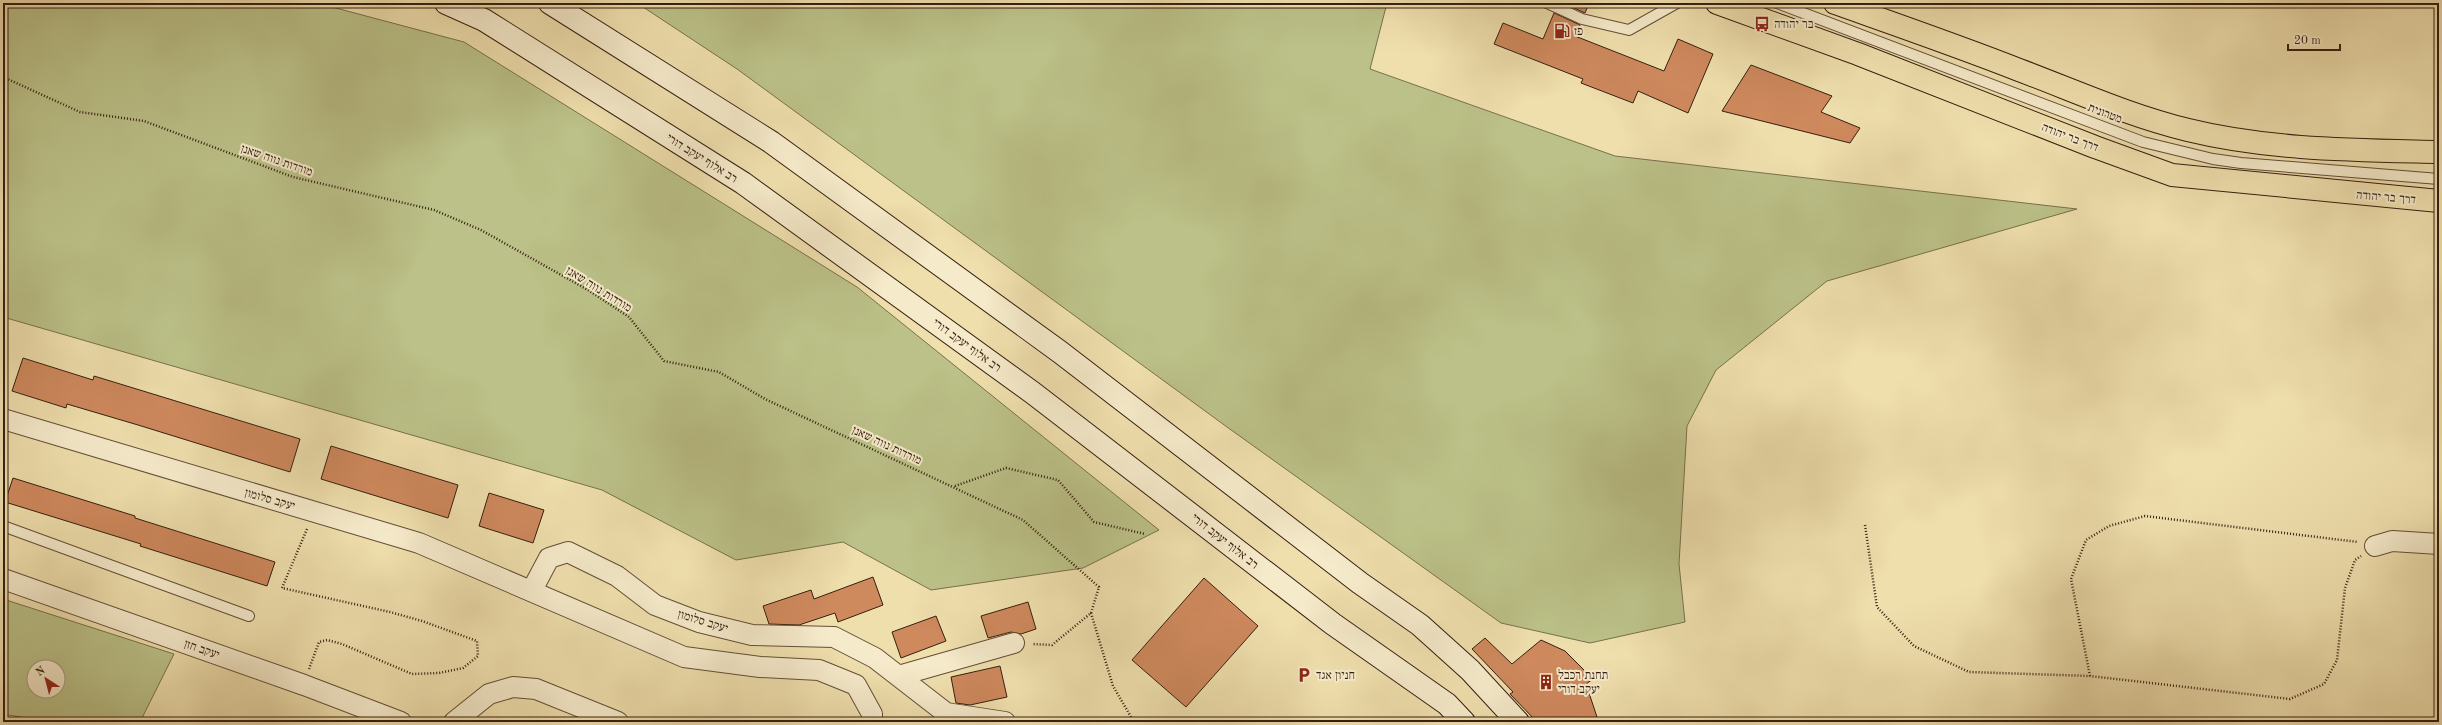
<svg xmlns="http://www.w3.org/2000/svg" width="2442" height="725" font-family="'Old Standard TT','Frank Ruhl Libre',serif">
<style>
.green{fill:#bbc188;stroke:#78704c;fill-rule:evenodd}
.building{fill:#ce895d;stroke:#361e10}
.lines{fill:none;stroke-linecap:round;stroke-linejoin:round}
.service-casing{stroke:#644e37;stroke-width:12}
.minor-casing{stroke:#644e37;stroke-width:22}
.secondary-casing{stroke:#361e10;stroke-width:24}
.primary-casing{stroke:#361e10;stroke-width:24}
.path{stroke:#361e10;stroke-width:2.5;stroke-dasharray:1 2;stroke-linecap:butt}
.service{stroke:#f5eaca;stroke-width:10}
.minor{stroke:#f5eaca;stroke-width:20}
.secondary{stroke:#f5eaca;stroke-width:22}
.primary{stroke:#efdfad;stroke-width:22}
.labels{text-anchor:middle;stroke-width:4;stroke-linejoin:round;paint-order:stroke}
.poi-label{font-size:12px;fill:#361e10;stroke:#f5eaca;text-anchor:start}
.street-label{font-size:12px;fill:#361e10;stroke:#f5eaca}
</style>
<rect width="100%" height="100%" fill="#efdfad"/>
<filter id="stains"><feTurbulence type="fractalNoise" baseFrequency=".005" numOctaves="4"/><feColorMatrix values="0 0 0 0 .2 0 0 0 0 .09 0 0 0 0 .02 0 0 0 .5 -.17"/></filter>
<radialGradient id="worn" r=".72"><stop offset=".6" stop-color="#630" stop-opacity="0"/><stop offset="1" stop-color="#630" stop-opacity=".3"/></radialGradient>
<!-- green -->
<path class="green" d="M3,3H317L464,42L857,287L1159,530L1083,568L931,590L843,542L736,560L602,490L3,317Z
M637,3H1387L1370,69L1615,156L2077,209L1827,281L1716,370L1687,426L1679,564L1685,622L1590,643L1501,623L1227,427L737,69Z
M3,599L174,654L140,722H49L3,714ZM34,667H58V691H34Z"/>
<!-- building -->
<path class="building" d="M1563,3H1589L1585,13Z
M1554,13L1580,25L1575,36L1664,71L1678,39L1713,54L1688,113L1638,91L1633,103L1581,83L1583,79L1494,44L1503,23L1543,39Z
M1751,65L1832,96L1821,112L1860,128L1850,143L1722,111Z
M23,358L93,380L94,376L300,439L290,472L138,425L67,404L66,408L12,391Z
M331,446L458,485L448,518L321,479Z
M13,478L135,516V518L275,562L267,586L140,546L141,544L5,502Z
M489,493L544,510L533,543L479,526Z
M873,577L883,605L838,622L835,613L799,625L769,624L763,606L811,590L814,599Z
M1204,578L1258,626L1186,707L1132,660Z
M1028,602L1036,629L1021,634L1011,632L988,638L981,616Z
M936,616L946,641L901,658L892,632Z
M1485,638L1512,664L1541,640L1565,651L1593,679L1586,684L1597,717L1585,722H1537L1510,694L1513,692L1472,649Z
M1000,666L1007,697L970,705L956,703L951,677Z"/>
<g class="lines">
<defs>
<path id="service" d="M1547,3L1582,19L1629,30L1677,3
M1777,3L2143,142L2213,159L2241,163L2439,179
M3,526L249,616"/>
<path id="minor" d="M3,419L419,543L684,657L760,667L819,670L856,685L872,714V722
M2375,546L2392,541L2439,544
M3,579L304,685L401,722
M532,590L549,558L568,552L617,576L655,605L699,622L752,635L834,637L875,658L946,713L1005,722
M898,676L1014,643
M454,722L489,694L513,687L536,689L618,722"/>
<path id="secondary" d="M446,3L484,20L743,183L1033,393L1333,624L1447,704L1464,722
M550,3L771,142L1060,352L1360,583L1420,625L1470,670L1518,722"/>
<path id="primary" d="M1717,3L1858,54L2095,147L2172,175L2439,201
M1835,3C1897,25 1958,46 2019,70C2075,91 2130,116 2188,130C2269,150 2356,150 2439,152"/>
</defs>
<!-- service casing -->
<use href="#service" class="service-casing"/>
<!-- minor casing -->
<use href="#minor" class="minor-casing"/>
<!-- secondary casing -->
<use href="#secondary" class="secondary-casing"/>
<!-- primary casing -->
<use href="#primary" class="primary-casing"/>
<!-- path -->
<path class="path" d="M3,77L80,112L144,121L293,177L434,210L481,230L588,290L629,317L664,361L719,372L765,399L1023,520L1099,587L1091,613L1052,645L1032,644
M955,486L1006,468L1058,480L1094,522L1145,534
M1865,525L1877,607L1914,646L1969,672L2090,676L2290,699L2324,684L2337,660L2345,588L2355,560L2361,556
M307,529L282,588L390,612L422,621L477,641L478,656L463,668L439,673L412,674L342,644L327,640L319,642L309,669
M1091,613L1113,686L1134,722
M2090,676L2071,579L2086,540L2109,526L2145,516L2358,542"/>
<!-- service -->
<use href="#service" class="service"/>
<!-- minor -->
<use href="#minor" class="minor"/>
<!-- secondary -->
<use href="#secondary" class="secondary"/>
<!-- primary -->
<use href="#primary" class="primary"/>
</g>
<!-- icons -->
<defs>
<symbol id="bus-bare" viewBox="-9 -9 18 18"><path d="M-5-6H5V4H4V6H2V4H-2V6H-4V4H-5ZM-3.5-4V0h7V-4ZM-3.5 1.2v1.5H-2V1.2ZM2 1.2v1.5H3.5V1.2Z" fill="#8f2418" stroke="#f5eaca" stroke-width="2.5" paint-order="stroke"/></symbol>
<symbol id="fuel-bare" viewBox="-9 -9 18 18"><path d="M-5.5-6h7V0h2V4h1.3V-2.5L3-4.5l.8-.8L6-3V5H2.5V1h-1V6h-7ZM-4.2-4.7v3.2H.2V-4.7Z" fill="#8f2418" stroke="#f5eaca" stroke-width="2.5" paint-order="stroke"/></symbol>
<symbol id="parking-bare" viewBox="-9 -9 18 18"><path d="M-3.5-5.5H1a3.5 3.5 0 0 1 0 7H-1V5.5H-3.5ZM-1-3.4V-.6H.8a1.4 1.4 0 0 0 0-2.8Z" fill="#8f2418" stroke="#f5eaca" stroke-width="2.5" paint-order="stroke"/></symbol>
<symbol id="building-bare" viewBox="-9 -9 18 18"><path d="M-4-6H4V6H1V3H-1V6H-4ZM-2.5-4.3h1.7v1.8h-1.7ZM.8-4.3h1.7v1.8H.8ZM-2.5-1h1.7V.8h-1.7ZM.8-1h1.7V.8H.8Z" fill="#8f2418" stroke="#f5eaca" stroke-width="2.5" paint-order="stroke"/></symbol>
</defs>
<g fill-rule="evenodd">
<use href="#bus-bare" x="1751" y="13" width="22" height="22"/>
<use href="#fuel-bare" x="1551" y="20" width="22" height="22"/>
<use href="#parking-bare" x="1293" y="664" width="22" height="22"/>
<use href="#building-bare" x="1535" y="671" width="22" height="22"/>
</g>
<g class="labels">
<!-- poi labels -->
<g class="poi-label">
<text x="1774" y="28">בר יהודה</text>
<text x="1574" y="35">פז</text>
<text x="1316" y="679">חניון אגד</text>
<text x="1558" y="679">תחנת רכבל<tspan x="1558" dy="14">יעקב דורי</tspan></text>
</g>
<!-- street labels -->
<g class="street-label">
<text transform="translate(2105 113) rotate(21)" y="4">מטרונית</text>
<text transform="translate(2070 137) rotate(21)" y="4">דרך בר יהודה</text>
<text transform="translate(702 158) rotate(32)" y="4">רב אלוף יעקב דורי</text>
<text transform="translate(277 160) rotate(19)" y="4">מורדות נווה שאנן</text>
<text transform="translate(2386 197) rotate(5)" y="4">דרך בר יהודה</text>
<text transform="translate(599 289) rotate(32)" y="4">מורדות נווה שאנן</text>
<text transform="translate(967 345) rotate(36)" y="4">רב אלוף יעקב דורי</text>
<text transform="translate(887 445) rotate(25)" y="4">מורדות נווה שאנן</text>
<text transform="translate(270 499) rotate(16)" y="4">יעקב סלומון</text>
<text transform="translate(1225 541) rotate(38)" y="4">רב אלוף יעקב דורי</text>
<text transform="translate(703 621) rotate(17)" y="4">יעקב סלומון</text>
<text transform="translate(202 649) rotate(19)" y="4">יעקב חזן</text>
</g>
</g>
<!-- margin -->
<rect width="2442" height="725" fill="none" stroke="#efdfad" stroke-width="16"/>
<rect x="4" y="4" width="2434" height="717" fill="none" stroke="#361e10" stroke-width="2"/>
<rect x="8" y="8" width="2426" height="709" fill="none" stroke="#361e10"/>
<!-- north arrow -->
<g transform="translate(46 679) rotate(324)"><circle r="19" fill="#f5eaca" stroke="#a99880"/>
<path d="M0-3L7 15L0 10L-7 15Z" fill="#8f2418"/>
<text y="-6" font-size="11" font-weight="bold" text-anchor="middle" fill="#361e10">N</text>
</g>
<!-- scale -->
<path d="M2288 44v6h52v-6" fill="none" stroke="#361e10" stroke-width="2"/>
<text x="2294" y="44" font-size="12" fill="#361e10" stroke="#f5eaca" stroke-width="3" paint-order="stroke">20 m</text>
<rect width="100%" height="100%" filter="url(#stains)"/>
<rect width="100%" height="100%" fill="url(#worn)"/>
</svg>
